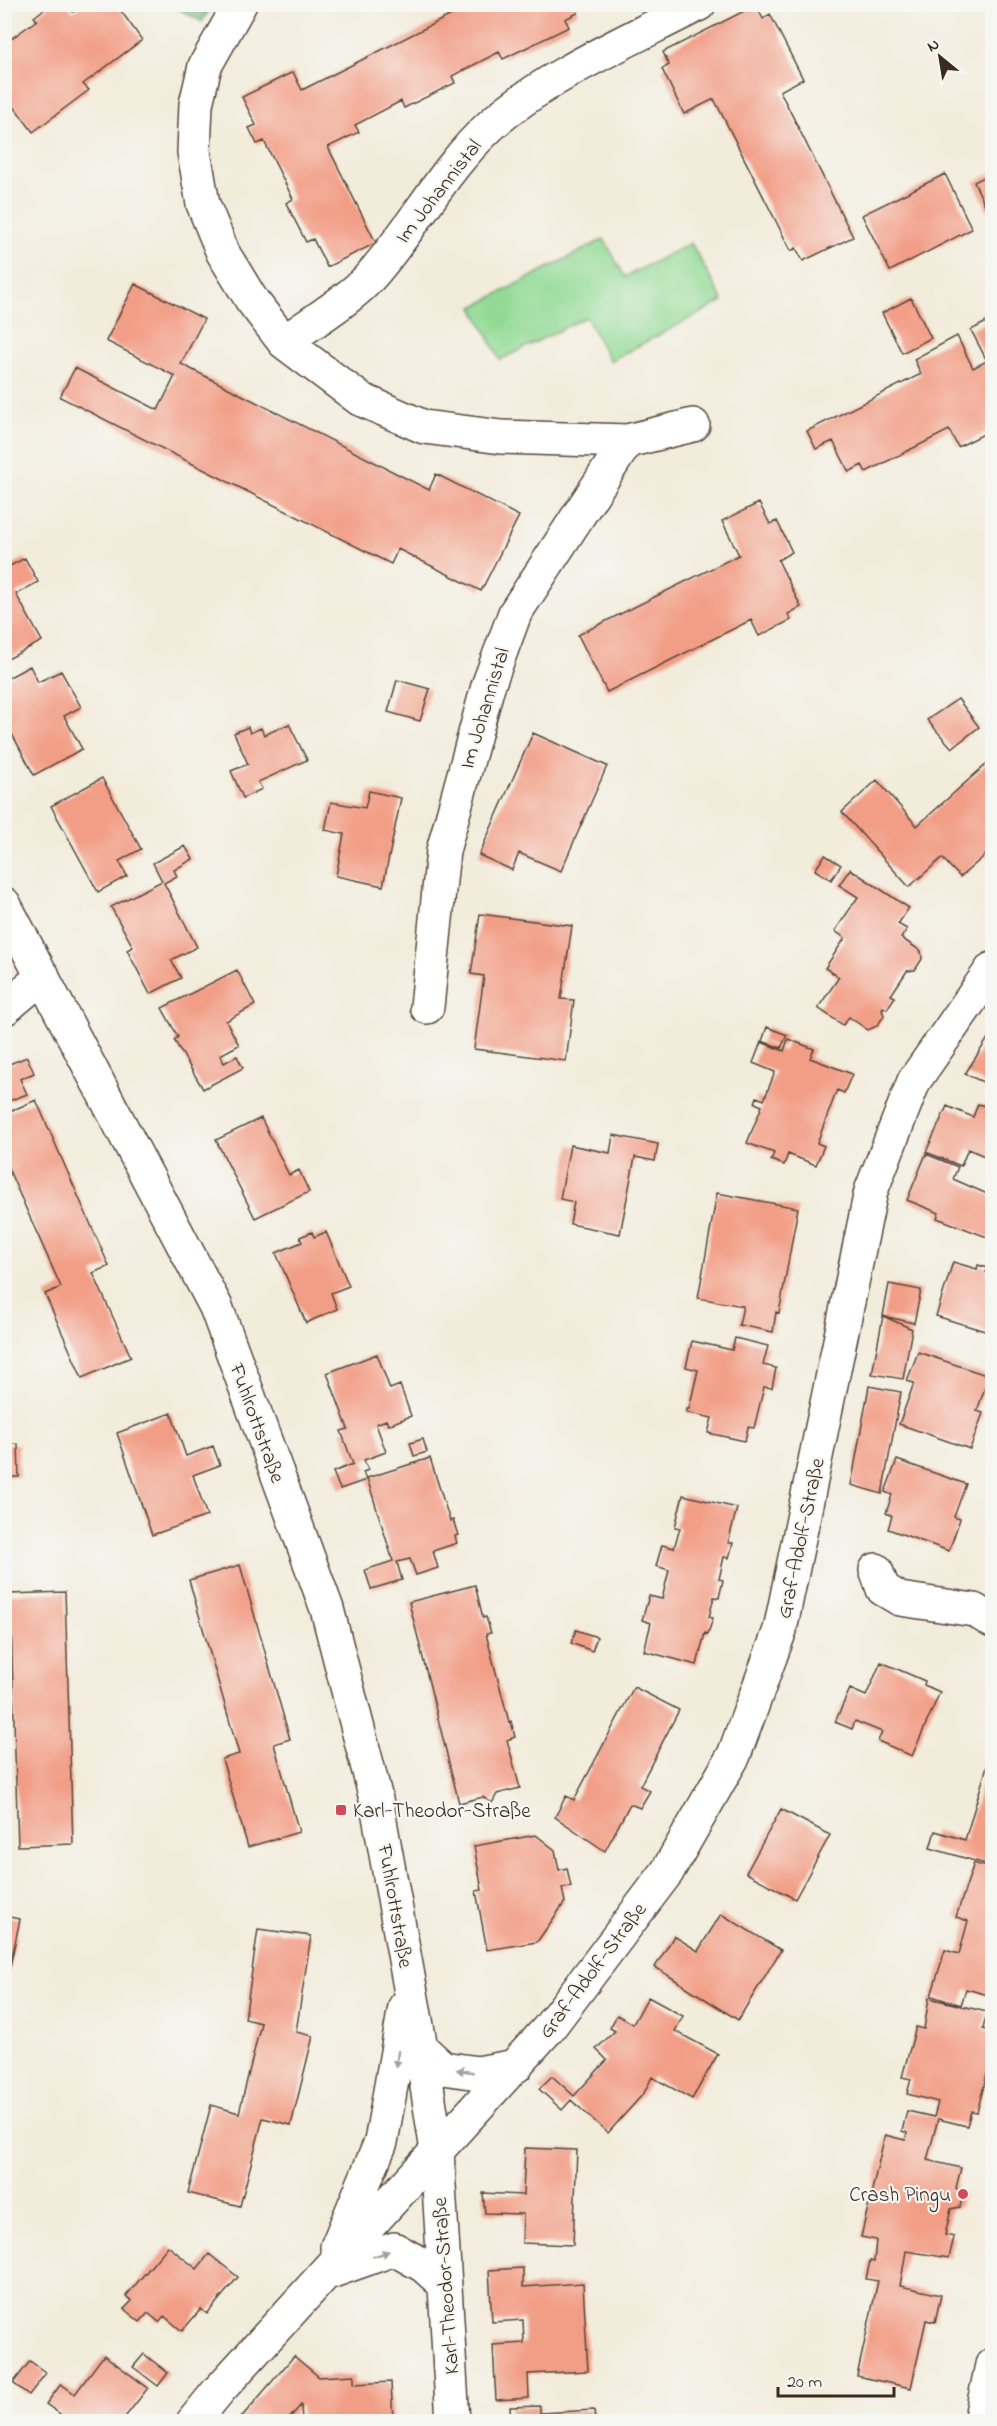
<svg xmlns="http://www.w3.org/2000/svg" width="997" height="2426" font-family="'Indie Flower',sans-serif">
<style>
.green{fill:#92da94;stroke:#668259;stroke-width:1.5}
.forest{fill:#75ba7e;stroke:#58724e;stroke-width:1.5}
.building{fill:#f29e86}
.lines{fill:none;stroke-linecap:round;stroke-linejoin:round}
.minor-casing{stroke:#56473a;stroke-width:36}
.minor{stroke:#fff;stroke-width:33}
.oneway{fill:#a79f9a}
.poi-dot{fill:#d1495b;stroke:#f6f6f2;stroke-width:2}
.labels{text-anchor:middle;stroke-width:4.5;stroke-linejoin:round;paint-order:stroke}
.street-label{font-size:21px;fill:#3b2a1e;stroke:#f6f6f2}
.poi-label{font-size:21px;fill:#3b2a1e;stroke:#f6f6f2;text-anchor:start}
</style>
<rect width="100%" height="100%" fill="#f6f6f2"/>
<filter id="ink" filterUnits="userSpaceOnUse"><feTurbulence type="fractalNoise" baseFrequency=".0167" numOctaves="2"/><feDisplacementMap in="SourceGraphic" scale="12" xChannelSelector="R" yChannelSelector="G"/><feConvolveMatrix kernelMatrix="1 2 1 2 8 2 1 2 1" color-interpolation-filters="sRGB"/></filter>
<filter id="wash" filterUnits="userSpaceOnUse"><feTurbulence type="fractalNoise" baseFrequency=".008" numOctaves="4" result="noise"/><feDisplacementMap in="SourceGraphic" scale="24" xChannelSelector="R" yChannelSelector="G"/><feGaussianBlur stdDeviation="1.35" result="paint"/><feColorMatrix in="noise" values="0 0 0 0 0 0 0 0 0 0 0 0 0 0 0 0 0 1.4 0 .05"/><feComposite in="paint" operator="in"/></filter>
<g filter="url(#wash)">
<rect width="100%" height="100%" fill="#f2ecdb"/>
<!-- green -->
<path class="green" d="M604,239L625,277L691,243L723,301L610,361L586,317L500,360L473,307Z"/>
<!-- forest -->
<path class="forest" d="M171,5H212L202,22Z"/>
<g id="blocks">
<!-- building -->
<path class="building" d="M51,4H68L73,12L83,4H116L142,40L83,84L89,90L33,132L4,93V44L37,20L34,17Z
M473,4H574L578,13L565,19L569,27L503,59L499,52L452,76L455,83L404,108L401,101L355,125L359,132L328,147L376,243L327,267L313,239L306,242L286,203L293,199L264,141L257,144L249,128L256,125L242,97L293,72L302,90Z
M756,5L763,19L770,14L803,79L780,91L853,237L803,261L796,248L791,251L714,99L684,114L662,69L669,65L663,52Z
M992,173V220L974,182Z
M945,174L972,229L890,271L862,215Z
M135,284L204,319L181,364L429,490L436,474L519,516L481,591L398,549L391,564L60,397L75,368L158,410L175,376L106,341Z
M911,298L931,338L902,353L882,313Z
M992,319V430L958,447L949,430L866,472L862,465L849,472L833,441L816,449L807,431L921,374L914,359L957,336L973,368L987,361L971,330Z
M759,503L770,524L777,521L792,552L778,560L801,607L788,614L791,620L759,636L751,620L607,692L578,635L739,555L722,521Z
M25,558L38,582L16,594L42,641L4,661V569Z
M30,666L38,682L61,671L81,707L64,716L82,749L34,775L4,719V680Z
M397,680L430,689L420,721L388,712Z
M958,699L979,727L952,748L927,720Z
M289,724L307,760L258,782L262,789L243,798L231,771L248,764L234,733L248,727L250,733L261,728L264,735Z
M533,733L607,766L561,871L519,853L512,870L479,855Z
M992,759V856L990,858L987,854L960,877L942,858L909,887L842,812L877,780L917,826Z
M102,778L141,849L119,861L127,876L98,892L51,806Z
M369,791L401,798L383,886L336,876L344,834L325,830L331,802L365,808Z
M185,846L193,859L174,870L177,876L164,883L197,947L171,960L181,978L150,994L127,950L133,947L111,907L162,881L153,863Z
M825,855L841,865L831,880L815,870Z
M850,869L909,908L898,924L907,929L901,938L921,951L922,959L915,970L907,971L891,995L895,997L887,1009L883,1007L882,1009L884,1016L877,1026L868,1030L849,1017L843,1025L818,1008L839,977L825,968L845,938L835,931L858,897L839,885Z
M480,914L572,926L561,999L574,1000L566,1061L474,1049L484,976L471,974Z
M237,970L255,1005L226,1021L239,1045L220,1055L224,1063L237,1056L243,1068L203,1089L174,1040L178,1037L162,1008Z
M767,1027L787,1035L781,1048L762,1041Z
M992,1032V1086L965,1074Z
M788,1039L814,1049L810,1058L852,1074L844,1093L837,1090L817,1143L824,1146L816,1165L788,1154L784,1165L771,1160L774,1153L747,1143L762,1106L755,1103L757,1097L764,1100L775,1072L753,1063L761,1042L784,1051Z
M27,1057L34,1073L20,1079L27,1094L4,1103V1066Z
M992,1090V1159L968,1149L961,1166L926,1152L947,1106L973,1117L978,1104L985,1106Z
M36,1100L109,1266L93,1273L131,1357L82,1378L45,1294L61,1287L4,1159V1114Z
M261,1118L289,1175L299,1170L309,1192L255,1218L216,1140Z
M613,1135L658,1144L655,1161L635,1157L620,1234L570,1224L574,1202L560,1199L570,1145L610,1153Z
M926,1154L958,1167L953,1179L992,1196V1239L937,1218L939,1213L907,1200Z
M717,1193L798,1208L779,1313L776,1312L773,1332L739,1325L743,1306L698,1298Z
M312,1232L314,1237L326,1232L349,1286L331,1293L337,1309L306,1323L276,1253L302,1242L300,1237Z
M953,1262L977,1269L978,1265L988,1268L986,1272L992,1274V1318L988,1332L936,1316Z
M889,1284L921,1290L914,1323L883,1316Z
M883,1316L912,1329L903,1379L872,1374Z
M735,1338L768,1346L763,1365L776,1368L772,1388L764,1387L754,1428L748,1427L745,1441L708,1433L712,1418L686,1412L687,1409H689L698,1370L686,1367L692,1341L732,1350Z
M918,1352L989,1376L977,1411L983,1413L970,1449L899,1424L914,1383L907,1381Z
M377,1354L390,1389L400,1385L411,1416L388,1425L386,1420L376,1424L386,1452L364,1460L368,1470L363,1472L366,1480L340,1489L333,1472L353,1464L341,1431L348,1429L327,1373Z
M869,1386L901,1392L882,1494L851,1485Z
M171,1413L186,1456L213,1446L220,1465L193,1475L207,1516L152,1535L117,1433Z
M423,1439L427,1452L414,1456L410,1443Z
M18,1444L19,1477H4V1445Z
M430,1458L450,1521L453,1520L458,1535L455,1536L457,1543L433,1551L438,1568L416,1575L410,1559L397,1562L402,1580L371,1589L365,1570L393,1561L367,1478Z
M897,1460L966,1484L954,1517L960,1519L949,1551L888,1529L892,1516L886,1513L892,1495L885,1492Z
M683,1495L737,1508L728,1543H733L729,1558L724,1557L719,1579L723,1580L719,1598L714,1597L709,1617L713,1618L708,1634L705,1633L697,1665L644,1651L651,1623L642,1620L649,1596L662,1599L669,1570L656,1566L662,1545L674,1548L680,1528L675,1527Z
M240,1565L290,1739L274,1744L299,1832L248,1847L222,1759L239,1754L189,1580Z
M475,1585L483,1618L486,1617L491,1633L486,1634L509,1722L511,1721L515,1737L507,1740L520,1788L497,1794L492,1803L483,1797L459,1803L409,1602Z
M65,1592L73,1844L18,1846L10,1594Z
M576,1630L597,1637L592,1651L571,1643Z
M881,1662L925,1681L924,1685L940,1692L912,1756L878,1741L882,1732L855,1721L852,1729L835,1722L850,1689L866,1696Z
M634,1687L679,1710L640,1786L650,1791L640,1808L630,1804L605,1851L555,1817L566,1796L574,1800Z
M987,1766L992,1768V1866L930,1848L935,1831L965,1840Z
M781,1809L830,1835L795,1899L746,1873Z
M536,1835L555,1850L559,1870L567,1868L571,1887L562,1888L565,1902L537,1942L487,1950L476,1891L482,1890L474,1846Z
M974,1863L992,1869V1996L966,1989L961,2005L931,1996L945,1950L959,1954L968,1921L956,1917Z
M721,1914L781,1950L738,2020L655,1967L674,1936L698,1951Z
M4,1916L20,1919L6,1986H4Z
M258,1929L311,1936L296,2032L313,2036L291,2125L263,2118L240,2206L188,2193L211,2105L239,2113L261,2023L245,2019Z
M648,1997L683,2016L675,2031L718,2054L692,2099L652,2077L644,2093L608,2133L571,2100L562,2110L539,2089L552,2076L574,2096L607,2060L596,2049L615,2031L610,2028L617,2015L633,2024Z
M929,1998L987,2012L983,2029L992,2032V2055L977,2112L971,2111L967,2126L938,2119L927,2160L961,2168L956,2188L963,2194L960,2207L951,2209L945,2235L954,2237L949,2258L906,2251L900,2286L941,2295L935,2322L926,2320L911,2388L857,2376L878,2281L866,2279L870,2261L874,2262L876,2240L861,2237L885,2135L905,2140L907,2133L902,2131L907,2111L934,2117L938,2102L907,2094L911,2079L902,2077L916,2027L924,2029Z
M525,2148L577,2150L573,2245L522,2243L523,2214L485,2213L483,2193L523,2195Z
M168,2246L197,2269L209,2254L238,2277L207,2314L201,2309L182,2331L164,2316L159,2322L148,2313L140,2322L124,2309L132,2301L126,2296Z
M523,2268V2287L583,2283L588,2371L528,2374L529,2398L496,2400L493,2345L524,2343L523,2320L492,2322L489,2270Z
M144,2354L168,2373L158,2386L133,2367Z
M104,2355L148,2388L122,2421H54L60,2414L46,2404L61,2384L75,2394Z
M294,2356L319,2377L354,2375V2384L391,2382L393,2421H302L301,2405L287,2421H238Z
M30,2361L46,2373L29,2395L13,2383Z
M540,2406V2413L594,2410L595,2421H511L510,2407Z"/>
</g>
</g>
<g filter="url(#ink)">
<use href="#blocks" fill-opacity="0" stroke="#56473a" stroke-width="1.5"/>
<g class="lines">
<defs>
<path id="minor" d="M240,4L205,66L196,104L194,152L203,204L223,253L251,299L284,342L360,399L424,427L501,437L627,441L693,425
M284,342C308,325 350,299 368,279C412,231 442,170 490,126C543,77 634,38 699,4
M4,904L216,1307L327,1609L376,1799L421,2048L437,2151L453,2422
M427,1007L443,851L488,686L515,613L627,441
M4,1009L43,976
M876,1570L883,1589L900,1599L974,1610L992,1621
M421,2048L443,2068L478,2073L516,2066
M337,2247L381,2142L405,2007
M330,2272L394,2249L424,2266L443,2283
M193,2422L219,2390L548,2029L667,1872L734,1755L780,1630L871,1191L914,1081L992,969
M980,2422L992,2365"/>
</defs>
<!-- minor casing -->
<use href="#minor" class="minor-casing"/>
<!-- minor -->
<use href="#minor" class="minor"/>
</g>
<!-- one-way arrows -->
<defs><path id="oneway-solid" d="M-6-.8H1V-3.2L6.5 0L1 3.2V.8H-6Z" transform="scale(1.5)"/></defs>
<g class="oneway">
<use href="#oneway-solid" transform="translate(397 2059) rotate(98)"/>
<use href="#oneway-solid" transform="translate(465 2071) rotate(-171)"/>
<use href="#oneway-solid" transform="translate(381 2254) rotate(-19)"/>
</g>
</g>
<!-- markers -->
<g class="poi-dot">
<rect x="335" y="1804" width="12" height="12" rx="3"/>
<circle cx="963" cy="2194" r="6"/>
</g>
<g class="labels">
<!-- street labels -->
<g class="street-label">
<text transform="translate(438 191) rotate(-52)" y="7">Im Johannistal</text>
<text transform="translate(484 708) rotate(-73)" y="7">Im Johannistal</text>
<text transform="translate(258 1423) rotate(70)" y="7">Fuhlrottstraße</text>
<text transform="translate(800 1538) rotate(-78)" y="7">Graf-Adolf-Straße</text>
<text transform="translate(396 1906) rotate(80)" y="7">Fuhlrottstraße</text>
<text transform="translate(592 1970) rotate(-53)" y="7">Graf-Adolf-Straße</text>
<text transform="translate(445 2286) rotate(-94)" y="7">Karl-Theodor-Straße</text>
</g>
<!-- poi labels -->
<g class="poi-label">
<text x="353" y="1817">Karl-Theodor-Straße</text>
<text x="951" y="2201" text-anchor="end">Crash Pingu</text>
</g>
</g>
<!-- margin -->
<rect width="997" height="2426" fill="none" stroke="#f6f6f2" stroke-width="24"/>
<!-- north arrow -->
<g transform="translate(940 57) rotate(330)" stroke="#f6f6f2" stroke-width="4.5" paint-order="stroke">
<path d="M0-4.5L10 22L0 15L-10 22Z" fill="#3b2a1e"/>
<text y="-9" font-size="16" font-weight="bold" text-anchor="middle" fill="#3b2a1e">N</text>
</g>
<!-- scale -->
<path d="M778 2387v9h116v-9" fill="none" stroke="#3b2a1e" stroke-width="3"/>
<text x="787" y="2387" font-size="18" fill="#3b2a1e" stroke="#f6f6f2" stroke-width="4.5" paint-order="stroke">20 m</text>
</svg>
